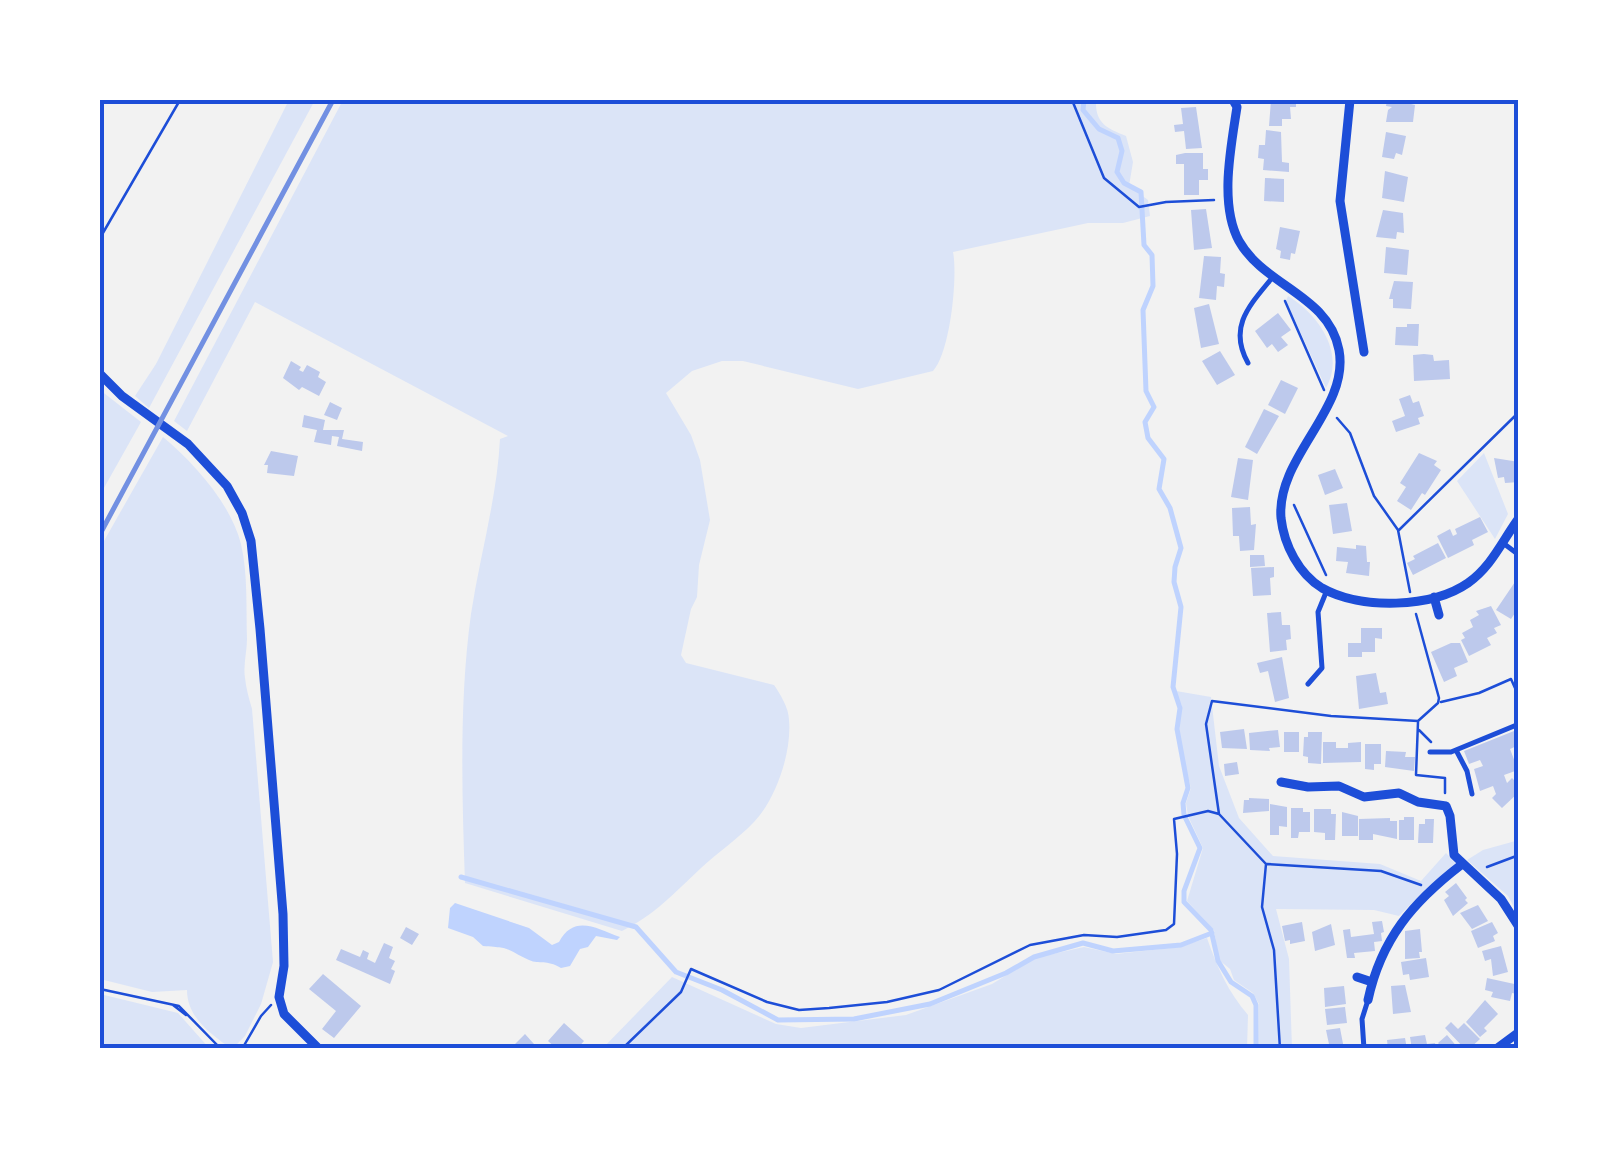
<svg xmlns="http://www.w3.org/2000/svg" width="1619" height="1149" font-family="Mulish,sans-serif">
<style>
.green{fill:#dbe4f7}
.water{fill:#bfd3fe}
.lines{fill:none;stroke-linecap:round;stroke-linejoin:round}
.stream{stroke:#bfd3fe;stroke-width:5}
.building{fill:#bdc9ec}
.path{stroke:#1d4ed8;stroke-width:2.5}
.service{stroke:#1d4ed8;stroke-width:5}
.minor{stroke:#1d4ed8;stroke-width:9}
.rail{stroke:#7290e2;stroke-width:5}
.neatline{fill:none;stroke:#1d4ed8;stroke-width:4}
</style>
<rect width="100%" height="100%" fill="#f2f2f2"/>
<!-- green -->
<path class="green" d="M289,100H315L149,408L135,396L156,364Z
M343,100H1096C1095,123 1106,128 1126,136L1133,162L1129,186L1148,200L1150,216L1123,223H1088L953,252C958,277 950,353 933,371L858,389L743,361H722L692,371L666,393L691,435L700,460L710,520L699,565L697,597L691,609L681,655L686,663L774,685C780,694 789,708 789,720C792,752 776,799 754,822C738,839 718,852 701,868C674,893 656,914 622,931L465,883C462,794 459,701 471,614C480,555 497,498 500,439L508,436L255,302L187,431L174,421Z
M1288,296C1318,314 1346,353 1326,388L1286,301Z
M100,390L141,422L100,495Z
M163,437C194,463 231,504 241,544C248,574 246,608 247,639C247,652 243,665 245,678C246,688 249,699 252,709L273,962L261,1004L245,1036L232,1049C210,1034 187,1017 187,990L152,992L100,979V548Z
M1484,453L1508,514L1495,539L1457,481Z
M1176,691L1211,697L1219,766L1239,818L1273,856L1380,864L1421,881L1446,853L1457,865L1430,885L1399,916L1374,910L1276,909L1289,959L1292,1049H1258L1259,1004L1253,993L1234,980L1230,969L1219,960L1214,930L1187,901L1203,848L1188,816L1186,803L1191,788L1183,759L1179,729L1182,706Z
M1519,840V910L1516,911L1508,896L1467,860L1483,850Z
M1207,938C1217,967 1228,992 1248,1015L1247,1049H602L672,977L776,1024L801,1028L906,1015L992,984L1035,958L1084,947L1116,954L1180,947Z
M100,994L178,1013L210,1049H100Z"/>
<!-- water -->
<path class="water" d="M455,903L529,928L552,945L559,942C574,914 596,928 620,937L617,940L596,936L588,947L580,949L570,966L561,968C546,959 540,965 529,960C504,948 512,948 483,946L473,937L448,928L450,908Z"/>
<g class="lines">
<!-- stream -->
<path class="stream" d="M1084,100L1083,110L1099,129L1118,138L1122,151L1117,172L1124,183L1141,192L1144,245L1152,255L1153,286L1143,310L1146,391L1154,407L1145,422L1148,438L1164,459L1159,489L1170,508L1181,548L1175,567L1174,582L1181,607L1173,687L1180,708L1177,729L1188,788L1183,803L1184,815L1200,848L1184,891V902L1211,930L1218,961L1231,982L1252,996L1256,1005V1049
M461,877L636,927L676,972L722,990L778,1020L854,1019L930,1004L1006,973L1034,957L1083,943L1113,951L1181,945L1212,933"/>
</g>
<!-- building -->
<path class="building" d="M1271,100H1296V107H1290L1291,119H1282V126H1269Z
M1387,100H1411V104L1415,105L1413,122H1386L1388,110L1392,107L1386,106Z
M1196,107L1202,148L1186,149L1184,131L1175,132L1174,125L1183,124L1181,108Z
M1266,130L1281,132L1282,162L1289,163V172L1263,170L1264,159L1258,158L1259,145H1265Z
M1386,132L1406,136L1402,155L1396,153L1394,159L1382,157Z
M1185,153H1203V169H1208V180H1199V195H1184V164H1176V155Z
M1385,171L1408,177L1404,202L1382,198Z
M1265,178L1284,179V202L1264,201Z
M1206,209L1212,248L1194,250L1191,210Z
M1383,210L1403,213L1404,233L1397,232L1396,239L1376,237Z
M1280,227L1300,231L1295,254L1291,253L1290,260L1280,258L1281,251L1276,249Z
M1386,247L1409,250L1407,275L1384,273Z
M1204,256L1221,257L1220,273L1225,274L1224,287L1217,286L1216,300L1199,298Z
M1394,281L1413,282L1411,309L1393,308V299H1389Z
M1209,304L1219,344L1201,348L1194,308Z
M1278,313L1291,330L1281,337L1288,345L1278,352L1272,344L1267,348L1255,331Z
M1407,324H1419L1418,346L1395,345L1396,327H1407Z
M1220,351L1235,375L1217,385L1202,361Z
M1424,354L1433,355L1434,361L1449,360L1450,379L1414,381L1413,355Z
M291,361L301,367L299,370L303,372L307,365L320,372L318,377L326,382L319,396L302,387L299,390L283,378Z
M1281,380L1298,388L1285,414L1268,405Z
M1410,395L1413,403L1419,401L1424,416L1418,418L1420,424L1396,432L1392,421L1405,416L1399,399Z
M330,402L342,408L337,420L324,415Z
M1264,409L1279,416L1257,454L1245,447Z
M304,415L325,420L323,430H344L342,439L363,442L362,451L337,446L339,437L332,436L331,445L314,442L317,430L302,427Z
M271,451L298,456L294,476L267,473L268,465H264Z
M1419,453L1437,461L1434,465L1441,470L1425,495L1422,493L1411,510L1397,501L1406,487L1400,483Z
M1238,458L1253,460L1248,500L1231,497Z
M1494,458L1519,462V482L1505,483L1504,477L1498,478Z
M1335,469L1343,488L1325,495L1318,475Z
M1347,503L1352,531L1333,534L1329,505Z
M1250,507L1251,525L1256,524L1254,550L1240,551L1239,536H1233L1232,508Z
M1480,517L1488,532L1472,540L1474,545L1448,558L1437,536L1450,529L1453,536L1457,534L1455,529Z
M1438,543L1446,558L1413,575L1407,563L1415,559L1413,556Z
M1356,545L1366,546L1367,562H1370L1369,576L1346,573L1348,562L1336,561L1337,547L1356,549Z
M1250,555H1264L1265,566L1250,567Z
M1274,567V577L1270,578L1271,595L1253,596L1251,568Z
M1519,576V607L1511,619L1496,610Z
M1491,606L1501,625L1494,628L1497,633L1487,638L1491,645L1469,656L1461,640L1465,638L1462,633L1473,627L1470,620L1479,615L1476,611Z
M1281,612L1282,625H1290L1291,639L1286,640L1287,650L1270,652L1267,613Z
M1361,628H1382V639L1375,638V652H1362V657H1348V643H1361Z
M1451,643H1460L1468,662L1454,668L1457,676L1444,682L1431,652Z
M1282,657L1289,698L1275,702L1268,671L1260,673L1257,663Z
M1376,673L1380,693L1386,692L1388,704L1359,709L1356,676Z
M1244,729L1247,749L1222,748L1220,732Z
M1519,729V745L1510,749L1518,770L1504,775L1507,783L1512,778L1519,785V792L1502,808L1492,798L1496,794L1493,786L1480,791L1474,769L1483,766L1480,760L1469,764L1464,751Z
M1278,730L1280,747L1269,748L1270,751L1250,750L1249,733Z
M1284,732H1299V752H1284Z
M1308,732H1322L1321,764L1308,763V757L1303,756L1304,737H1308Z
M1323,742H1336V748H1348V743L1361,742V762L1323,763Z
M1365,744H1381V764H1374V770L1365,769Z
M1386,751L1406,752L1405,757H1415L1414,771L1385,767Z
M1237,762L1239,774L1225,776L1224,764Z
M1249,798L1269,799V811L1243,813L1244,800H1249Z
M1270,804L1287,807V827L1279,826V835H1270Z
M1291,808H1303V812H1310V832H1299L1298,838H1291Z
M1314,809H1331V814H1336L1335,840H1325V833L1314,832Z
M1342,812L1358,816V836H1342Z
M1404,817H1414V840H1399V820H1404Z
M1390,818V821H1397V839L1373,834V840H1359V819Z
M1425,819H1434L1433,843H1418L1419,824H1425Z
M1456,883L1467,898L1465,900L1468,903L1453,916L1444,900L1449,896L1445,892Z
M1478,905L1488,921L1472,929L1460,913Z
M1382,921L1384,932L1381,933L1382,941L1374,942L1375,951L1354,953L1355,958H1347L1343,930L1350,929L1351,937L1374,934L1372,922Z
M1302,922L1305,941L1290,944V940L1285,941L1282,926Z
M1492,922L1498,933L1493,936L1495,941L1478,948L1471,931Z
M1331,924L1335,945L1315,951L1312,932Z
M406,927L419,934L412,945L400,938Z
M1420,929L1422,952H1419L1420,958L1405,959V931Z
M384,943L393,947L389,958L395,961L391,969L395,971L390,984L336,960L341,949L360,957L363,950L369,953L367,959L375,963Z
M1501,946L1508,972L1493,976L1491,959L1485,961L1482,951Z
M1426,958L1429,977L1410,980L1409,974L1403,975L1401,962Z
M323,974L361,1006L334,1038L322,1029L336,1011L309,989Z
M1487,978L1519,985L1517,994L1512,993L1510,1001L1491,997L1493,992L1485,990Z
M1405,985L1411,1012L1393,1014L1391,986Z
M1344,986L1346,1004L1325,1007L1324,988Z
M1485,1000L1498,1014L1484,1028L1487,1031L1480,1037L1466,1022Z
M1345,1007L1347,1023L1327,1025L1325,1009Z
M1451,1022L1458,1029L1464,1023L1480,1039L1469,1049H1465L1445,1028Z
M564,1023L584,1041L577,1049H557L548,1041Z
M1340,1028L1344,1049H1330L1326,1030Z
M525,1034L534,1044L530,1049H521L515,1044Z
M1425,1035L1427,1044L1435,1043L1436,1049H1412L1410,1037Z
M1447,1035L1459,1049H1443L1438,1043Z
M1405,1038L1407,1049H1388L1387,1040Z"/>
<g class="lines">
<!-- path -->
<path class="path" d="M1072,100L1104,178L1139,207L1166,202L1214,200
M100,238L180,100
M1285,301L1324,390
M1337,418L1350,433L1374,496L1398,530L1410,592
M1294,505L1326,575
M1399,530L1519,412
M1441,702L1479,693L1511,679L1519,697
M1418,722L1416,775L1445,778V793
M1419,730L1431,742
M1219,814L1206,724L1212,701L1331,716L1418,721L1438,703L1439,698L1416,614
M1267,864L1381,871L1421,885
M1487,867L1519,855
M100,989L179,1006L221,1049
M173,1005L186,1015
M242,1049L261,1016L271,1005
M622,1049L681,992L691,969L767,1002L799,1010L829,1008L887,1002L939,990L1030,945L1084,935L1117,937L1166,930L1174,924L1177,854L1174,819L1208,811L1219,814L1266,864L1262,907L1274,950L1280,1049"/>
<!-- service -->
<path class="service" d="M1248,363C1228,327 1249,306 1272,278
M1503,543L1519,555
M1308,684L1322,668L1318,612L1327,590
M1456,750L1467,771L1472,794
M1430,752H1451L1519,724
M1364,1049L1362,1019L1368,1000"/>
<!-- minor -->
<path class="minor" d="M1233,100L1237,107C1231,147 1219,204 1239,241C1264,286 1329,295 1339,350C1350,409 1276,457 1281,518C1284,545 1299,574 1322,588C1361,610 1432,608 1468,583C1492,566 1502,541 1519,518
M1350,100L1340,201L1364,352
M100,374L122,396L188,444L227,486L242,513L251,541L260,629L283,914L284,966L279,997L284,1014L319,1049
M1434,597L1439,615
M1281,782L1308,787L1339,786L1364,797L1399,793L1418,802L1446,806L1450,816L1454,855L1501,899L1519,927
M1357,977L1372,982
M1368,1000C1381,939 1413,902 1461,865
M1496,1049L1519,1032"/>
<!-- rail -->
<path class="rail" d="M100,534L333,100"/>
</g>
<!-- border -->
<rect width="1619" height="1149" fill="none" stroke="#ffffff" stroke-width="205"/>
<rect x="102" y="102" width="1414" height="944" class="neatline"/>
</svg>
